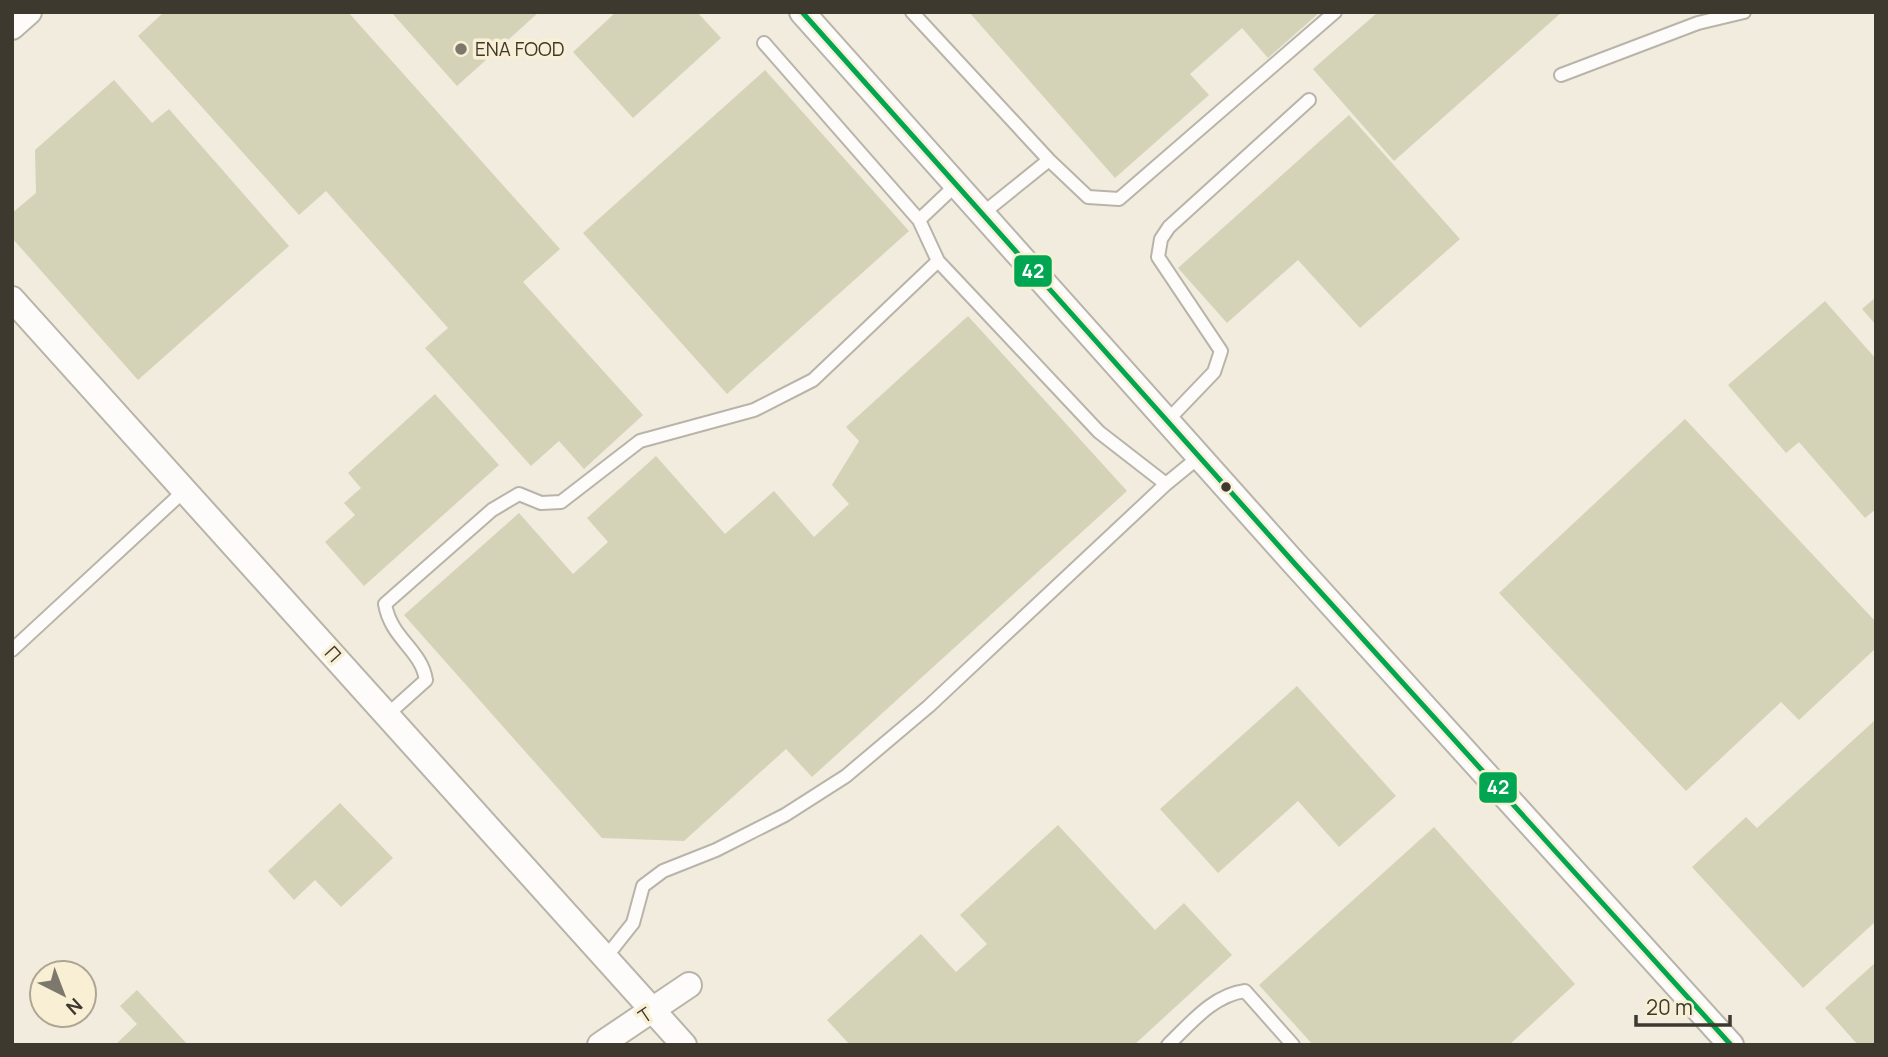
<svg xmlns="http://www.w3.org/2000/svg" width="1888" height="1057" font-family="Manrope,sans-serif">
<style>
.building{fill:#d4d3b8}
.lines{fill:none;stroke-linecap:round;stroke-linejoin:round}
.service-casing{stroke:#b8b4a9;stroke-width:16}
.minor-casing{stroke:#b8b4a9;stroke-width:28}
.service{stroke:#fdfcfa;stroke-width:12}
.minor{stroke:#fdfcfa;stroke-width:24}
.bus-1-casing{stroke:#f9efd5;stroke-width:10}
.bus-1{stroke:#00a651;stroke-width:5}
.poi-dot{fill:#7c786c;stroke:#f9efd5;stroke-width:2.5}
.bus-dot{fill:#3d392f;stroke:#f9efd5;stroke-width:2.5}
.labels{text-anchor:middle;stroke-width:7;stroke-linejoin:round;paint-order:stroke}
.poi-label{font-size:19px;fill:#3d392f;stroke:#f9efd5;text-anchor:start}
.street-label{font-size:19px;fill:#3d392f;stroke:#f9efd5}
.line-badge{stroke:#f9efd5;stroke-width:2.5}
.badge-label{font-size:19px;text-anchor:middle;font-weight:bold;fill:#fff}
</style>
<rect width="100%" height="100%" fill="#f1ecdd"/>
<!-- building -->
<path class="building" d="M164,12H348L560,249L523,282L643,415L584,469L559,441L531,466L425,348L448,328L326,191L299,215L138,36Z
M391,12H539L457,86Z
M616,12H697L721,38L633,118L573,52Z
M969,12H1320L1268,58L1242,28L1190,74L1209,95L1115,178Z
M1378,12H1562L1394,161L1313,69Z
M765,70L909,231L727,394L583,233Z
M114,80L152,123L169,109L289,246L138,380L12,238V213L36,193L35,150Z
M1349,115L1460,239L1360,328L1298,260L1227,323L1178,268Z
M1876,297V325L1862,309Z
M1825,301L1876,359V509L1865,518L1799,442L1786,453L1728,385Z
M968,316L1127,491L812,777L786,749L684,841L602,838L404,615L519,513L573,574L608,542L587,518L656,456L725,534L774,491L814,537L849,504L832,485L859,441L846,427Z
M435,394L499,465L364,586L325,542L355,515L344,503L361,488L348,473Z
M1685,419L1876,622V648L1799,720L1781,702L1686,791L1499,593Z
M1297,686L1396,796L1339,847L1298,801L1218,873L1160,809Z
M1874,721L1876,921L1803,988L1692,867L1746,817L1757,828Z
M340,803L393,858L341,907L315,880L294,900L268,871Z
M1058,825L1155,930L1184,903L1232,955L1134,1045H850L827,1020L921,934L956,972L987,944L960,915Z
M1434,827L1575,984L1509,1045H1313L1259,985Z
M1876,962V1045H1858L1825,1008Z
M137,990L188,1045H115L137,1024L120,1006Z"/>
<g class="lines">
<defs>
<path id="service" d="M912,12L1049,160L1088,197L1119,199L1335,12
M764,43L919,220L938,261L1099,432L1166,484L1199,457
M1561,75L1698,23L1744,12
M982,214L1049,160
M919,220L956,185
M1167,421L1214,372L1221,351L1158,257L1161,239L1169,227L1309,100
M12,650L185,490
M387,715L426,680C421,649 391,639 385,604L492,510L519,494L541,503L561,502L640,441L754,410L813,380L938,261
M606,957L633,923L643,886L663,871L716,850L785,815L846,776L929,706L1166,484
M1168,1045C1190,1024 1213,995 1245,991L1293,1045"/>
<path id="minor" d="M802,12L1295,564L1731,1045
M12,27L29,12
M12,299L684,1045
M600,1045L689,985"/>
</defs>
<!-- service casing -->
<use href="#service" class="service-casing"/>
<!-- minor casing -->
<use href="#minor" class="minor-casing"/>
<!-- service -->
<use href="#service" class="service"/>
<!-- minor -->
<use href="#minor" class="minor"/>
<defs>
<path id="bus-1" d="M802,12L1295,564L1731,1045"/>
</defs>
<!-- bus-1 casing -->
<use href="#bus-1" class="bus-1-casing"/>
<!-- bus-1 -->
<use href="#bus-1" class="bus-1"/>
</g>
<!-- markers -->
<circle class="poi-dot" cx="461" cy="49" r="7"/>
<circle class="bus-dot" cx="1226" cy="487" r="6"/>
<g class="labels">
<!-- poi labels -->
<g class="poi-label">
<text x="475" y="56">ENA FOOD</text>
</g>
<!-- street labels -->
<g class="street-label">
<text transform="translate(333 654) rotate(48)" y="7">Π</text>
<text transform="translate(645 1015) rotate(-34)" y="7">Τ</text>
</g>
</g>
<g class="line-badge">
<rect x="1013" y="254" width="40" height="34" rx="7" fill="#00a651"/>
<rect x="1478" y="771" width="40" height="33" rx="7" fill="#00a651"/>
</g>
<g class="badge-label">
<text x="1033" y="278">42</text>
<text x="1498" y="794">42</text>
</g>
<!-- border -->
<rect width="1888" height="1057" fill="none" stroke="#3d392f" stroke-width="28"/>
<!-- north arrow -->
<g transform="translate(63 994) rotate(138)"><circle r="33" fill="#f9efd5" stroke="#aea693" stroke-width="2"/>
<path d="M0-5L12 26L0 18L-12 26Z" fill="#7c786c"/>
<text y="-10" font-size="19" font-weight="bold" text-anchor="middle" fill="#3d392f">N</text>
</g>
<!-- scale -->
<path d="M1636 1015v10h94v-10" fill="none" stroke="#3d392f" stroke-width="3.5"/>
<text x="1646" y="1015" font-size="21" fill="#3d392f" stroke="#f9efd5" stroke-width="5" paint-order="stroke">20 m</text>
</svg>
